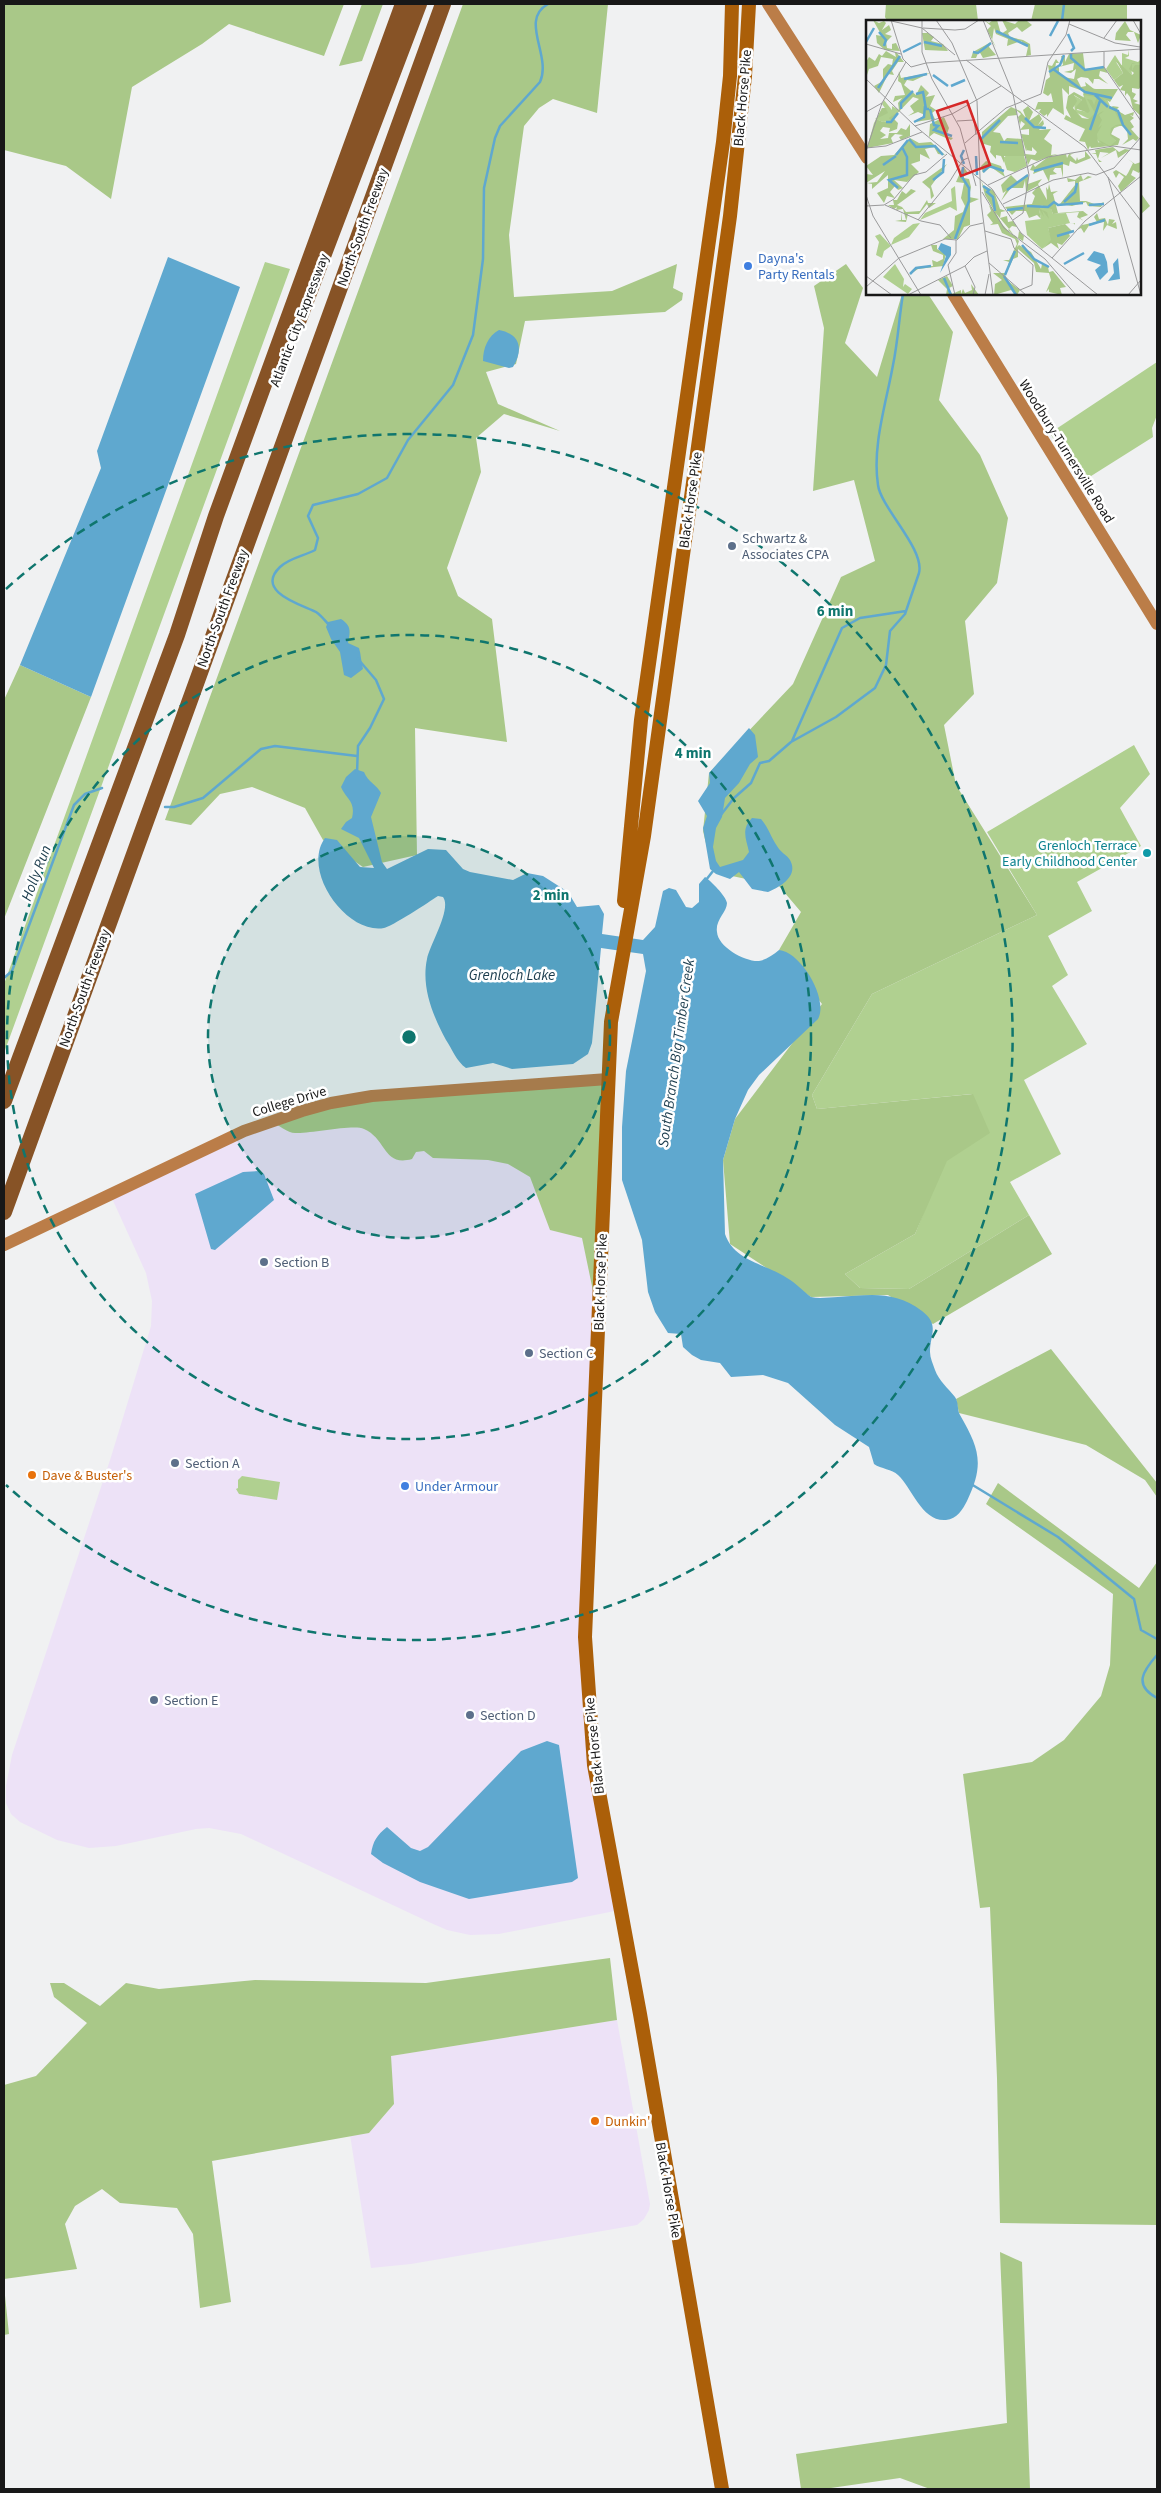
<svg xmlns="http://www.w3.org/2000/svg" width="1161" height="2493" font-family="'Source Sans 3',sans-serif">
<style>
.commercial{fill:#ede2f7}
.green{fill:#b0d090}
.forest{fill:#a9c888}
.water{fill:#5fa8cf}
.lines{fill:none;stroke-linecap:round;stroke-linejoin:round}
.stream{stroke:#5fa8cf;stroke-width:2.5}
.secondary{stroke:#bb7d48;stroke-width:12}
.primary{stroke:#ab5f09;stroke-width:14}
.motorway{stroke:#875326;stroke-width:16}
.ring{fill:none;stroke:#0f766e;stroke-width:2.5;stroke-dasharray:9 6}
.shop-dot{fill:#3f7fe0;stroke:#fff;stroke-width:2}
.service-dot{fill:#5c6f8a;stroke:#fff;stroke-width:2}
.culture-dot{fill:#0f9aa8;stroke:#fff;stroke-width:2}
.food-dot{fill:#e8710a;stroke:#fff;stroke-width:2}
.labels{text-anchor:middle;stroke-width:5;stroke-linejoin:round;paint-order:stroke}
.street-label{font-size:14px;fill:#181818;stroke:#fff}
.shop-label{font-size:14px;fill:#366cbe;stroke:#fff;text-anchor:start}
.service-label{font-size:14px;fill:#4e5e75;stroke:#fff;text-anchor:start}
.culture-label{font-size:14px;fill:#0d838f;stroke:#fff;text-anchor:end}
.food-label{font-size:14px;fill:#c56008;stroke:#fff;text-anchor:start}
.water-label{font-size:15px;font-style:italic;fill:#1b3c4d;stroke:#fff}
.inset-river{fill:none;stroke:#5fa8cf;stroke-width:2.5}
.inset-road{fill:none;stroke:#9a9a9b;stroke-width:1}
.view{fill:#d62828;fill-opacity:0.15;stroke:#d62828;stroke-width:2.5}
.inset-edge{fill:none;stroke:#181818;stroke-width:2.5}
.centre{fill:#0f766e;stroke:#fff;stroke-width:2.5}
.ring-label{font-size:15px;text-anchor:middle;font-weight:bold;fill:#0f766e;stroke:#fff;stroke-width:5;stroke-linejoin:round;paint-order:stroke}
</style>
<rect width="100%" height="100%" fill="#f0f1f2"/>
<!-- commercial -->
<path class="commercial" d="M608,1079L588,1701L620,1910L499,1934L470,1935L447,1930L431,1923L241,1834L209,1828L196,1829L116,1846L89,1848L57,1840L20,1822L11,1814L6,1803V1786L12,1755L111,1457L151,1326L152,1301L146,1273L110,1194L302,1111Z
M617,2020L650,2204L649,2210L644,2219L637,2225L411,2264L371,2268L350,2135L369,2133L394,2104L390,2056Z"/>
<!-- green -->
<path class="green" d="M265,262L290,269L4,1053V984Z
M1157,362V415L1152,428L1153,437L1080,483L1050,433Z
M1134,745L1150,774L1120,808L1141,846L1077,882L1092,911L1048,936L1068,975L1052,986L1087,1044L1024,1080L1061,1154L1010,1182L1029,1215L909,1289L860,1288L845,1274L915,1234L972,1094L817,1109L812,1095L872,994L1037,915L987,832Z
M242,1476L280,1482L277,1500L239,1494L236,1489L238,1488V1480Z"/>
<!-- forest -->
<path class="forest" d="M4,4H344L324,56L229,24L202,44L132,87L111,199L66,166L4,150Z
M362,4H383L362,61L339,66Z
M463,4H608L597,113L553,99L539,108L524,126L509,235L514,297L612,291L677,264L673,288L683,293L682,300L665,312L525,321L516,364L486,372L498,404L560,431L504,414L476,438L481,472L447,568L458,596L492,619L507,742L415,728L417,855L363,867L323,840L305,808L252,787L220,794L191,825L165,820Z
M886,4H976L978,21H887L885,17Z
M1035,4H1127V21H1031Z
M1140,192L1150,206L1140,215Z
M846,264L863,288L845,343L877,377L902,294H928L953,332L939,400L980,455L1008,518L997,583L965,621L974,694L944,725L956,785L1037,915L872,994L812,1095L817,1109L973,1094L990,1133L947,1161L915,1234L845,1274L860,1288L909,1289L1029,1215L1052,1254L933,1324L888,1295L811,1297L730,1244L723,1160L735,1119L822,1004L779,950L801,912L779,886L713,872L703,831L709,773L793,684L841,577L875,561L854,480L813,491L824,328L814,286Z
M20,665L91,697L4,919V700Z
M608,1079L598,1315L582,1238L550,1230L530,1177L508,1164L488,1160L433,1158L424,1151L416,1152L412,1159C383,1167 387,1139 364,1129C353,1124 311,1134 295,1133C288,1133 278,1125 271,1121L331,1103Z
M1051,1349L1157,1483V1497L1145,1480L1086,1445L959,1413L956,1399Z
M998,1483L1139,1588L1157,1562V2225L1000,2223L997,2078L990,1907L980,1908L963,1774L1032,1762L1064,1740L1101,1696L1110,1665L1113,1594L986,1504Z
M610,1958L617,2020L391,2056L394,2104L369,2133L212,2161L231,2302L200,2308L193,2234L177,2208L120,2203L102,2189L75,2206L65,2224L77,2269L4,2279V2085L36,2076L87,2023L54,1997L50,1983H64L100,2006L126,1983L159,1989L255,1980L426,1983Z
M1000,2252L1022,2262L1030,2489H930L900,2478L824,2489H801L796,2454L1007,2423Z
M4,2286L9,2334L4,2335Z"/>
<!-- water -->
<path class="water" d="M168,257L240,287L91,697L20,665L101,468L97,451Z
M499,330C520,334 524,349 513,367L509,368L483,361C483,348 488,336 499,330Z
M341,619C352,626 350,632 348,643L359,648C361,654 361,662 363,669L351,678L344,675L340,652L331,639L326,627L328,622Z
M749,728L755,735L758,757L750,764L739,783L725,798L722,817L716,828L713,847L716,861L720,867L743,860L749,852C746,839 741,829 752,818L761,819C768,827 771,837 777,846C780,852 787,855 790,860C799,876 780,887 768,892L752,889L739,872L730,879L716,874L710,869L703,828L707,816L698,801L710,783L709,773Z
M355,769L364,772C368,782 377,785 381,793L371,817L382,862L387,869L428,849L446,850L463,869L470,872L513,880L527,873L543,876L568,892L577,907L599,905L604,914L602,934L643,940L655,927L663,891L669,888L676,890L686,907L692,908L699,902V884L705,877C711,881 726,896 727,903C727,912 715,920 717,932C718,947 745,962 759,961C766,960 773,955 779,950C801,952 829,999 818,1019L759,1075L748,1090L735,1119L723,1160L725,1234C734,1261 766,1264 787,1278C796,1283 803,1291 811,1297C820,1299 829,1297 838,1297C870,1295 894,1290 922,1311C940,1325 930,1334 930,1352C930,1358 933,1364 935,1370C939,1381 948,1388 955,1397C959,1403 957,1410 960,1415C979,1448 985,1464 967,1501C963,1509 957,1519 946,1520C922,1522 912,1488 898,1475C892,1469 881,1469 874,1464L869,1447L835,1425L788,1383L763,1375L731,1377L720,1363L701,1360L692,1355L683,1347L681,1334L668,1333L655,1312L648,1292L642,1240L622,1180V1127L626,1071L646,971L643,954L601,948L592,1043L588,1054L573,1064L512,1069L493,1063L466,1068C457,1062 452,1049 446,1040C433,1016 421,987 427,959C430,944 452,909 443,897L438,896C429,902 391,927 384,928C347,935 301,871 325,838L337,840L360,867L374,868L359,838L341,829L346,822L352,818C356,801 346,799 341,787L346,777Z
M260,1171L264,1174L274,1200L215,1250L211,1249L195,1194L243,1172Z
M547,1741L559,1745L578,1878L572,1882L469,1899L420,1882L383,1863L371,1854C373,1841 377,1835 387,1827L411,1848L420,1851L428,1847L521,1751Z"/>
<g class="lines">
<!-- stream -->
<path class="stream" d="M1062,21L1064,4
M330,626C325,621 322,616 316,612C303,605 254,592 280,567C289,558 304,556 315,550L318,538L308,516L313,505L358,494L387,478L408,440L453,385L473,335L483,259L484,188L495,138L500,126L540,82C552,56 519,20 548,4
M792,741L842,628L860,618L906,611
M357,773L358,746L370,728L384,699L376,680L358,659
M165,807H174L203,798L261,749L275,746L357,756
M720,816L734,798L751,783L760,763L769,761L791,742L836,717L875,688L886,665L890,631L905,614L919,573C925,549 881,508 878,485C872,446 886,404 893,365C898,341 899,318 903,294
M706,880L713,871
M4,978L12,971L74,805L85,794L102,788
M971,1484L1058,1537L1134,1599L1141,1630L1157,1639
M1157,1655C1143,1671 1133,1685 1157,1698"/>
<!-- secondary -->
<path class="secondary" d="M768,4L867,158
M953,294L1157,624
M4,1245L244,1131L302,1111L331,1103L372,1096L608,1079"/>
<!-- primary -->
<path class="primary" d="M624,901L641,720L723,142L730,76L732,4
M722,2489L640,2014L594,1765L585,1637L611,1022L644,836L730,216L745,76L749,4"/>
<!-- motorway -->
<path class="motorway" d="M298,322L419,4
M4,1101L177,635L216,516L403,4
M4,1212L443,4"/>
</g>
<!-- distance rings -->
<circle cx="409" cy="1037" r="201" fill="#0f766e" fill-opacity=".12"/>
<g class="ring">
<circle cx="409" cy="1037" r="201"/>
<circle cx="409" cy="1037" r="402"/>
<path d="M6 589A603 603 0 1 1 6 1485"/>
</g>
<!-- markers -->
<g class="shop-dot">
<circle cx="748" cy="266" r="5"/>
<circle cx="405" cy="1486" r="5"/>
</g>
<g class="service-dot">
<circle cx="732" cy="546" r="5"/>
<circle cx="264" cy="1262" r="5"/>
<circle cx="529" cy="1353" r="5"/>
<circle cx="175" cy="1463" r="5"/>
<circle cx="154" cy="1700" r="5"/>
<circle cx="470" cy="1715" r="5"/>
</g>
<circle class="culture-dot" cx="1147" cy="853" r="5"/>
<g class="food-dot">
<circle cx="32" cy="1475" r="5"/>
<circle cx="595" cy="2121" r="5"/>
</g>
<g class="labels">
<!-- street labels -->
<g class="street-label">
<text transform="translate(742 98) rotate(-85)" y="5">Black Horse Pike</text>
<text transform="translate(362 227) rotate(-70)" y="5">North-South Freeway</text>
<text transform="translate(299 320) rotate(-69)" y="5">Atlantic City Expressway</text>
<text transform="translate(1067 451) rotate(58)" y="5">Woodbury-Turnersville Road</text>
<text transform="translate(690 500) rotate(-82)" y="5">Black Horse Pike</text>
<text transform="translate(222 608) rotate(-70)" y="5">North-South Freeway</text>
<text transform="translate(84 988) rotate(-70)" y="5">North-South Freeway</text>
<text transform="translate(289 1101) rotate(-17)" y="5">College Drive</text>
<text transform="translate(600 1282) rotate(-88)" y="5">Black Horse Pike</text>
<text transform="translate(594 1746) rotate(-96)" y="5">Black Horse Pike</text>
<text transform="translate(669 2190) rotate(80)" y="5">Black Horse Pike</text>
</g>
<!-- shop labels -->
<g class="shop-label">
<text x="758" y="263">Dayna's<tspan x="758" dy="16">Party Rentals</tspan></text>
<text x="415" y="1491">Under Armour</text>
</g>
<!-- service labels -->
<g class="service-label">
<text x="742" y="543">Schwartz &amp;<tspan x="742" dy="16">Associates CPA</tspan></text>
<text x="274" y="1267">Section B</text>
<text x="539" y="1358">Section C</text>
<text x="185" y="1468">Section A</text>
<text x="164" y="1705">Section E</text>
<text x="480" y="1720">Section D</text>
</g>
<!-- culture labels -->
<g class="culture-label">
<text x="1137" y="850">Grenloch Terrace<tspan x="1137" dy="16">Early Childhood Center</tspan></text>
</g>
<!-- food labels -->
<g class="food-label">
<text x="42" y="1480">Dave &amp; Buster's</text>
<text x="605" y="2126">Dunkin'</text>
</g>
<!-- water labels -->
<g class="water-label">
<text transform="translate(36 873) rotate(-69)" y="5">Holly Run</text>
<text x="512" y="980">Grenloch Lake</text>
<text transform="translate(676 1053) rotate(-82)" y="5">South Branch Big Timber Creek</text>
</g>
</g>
<!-- overview -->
<g transform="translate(866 20)">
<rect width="275" height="275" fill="#f0f1f2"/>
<path d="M263,30V36L259,38L272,42L275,39V45L266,50L265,45L266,55L250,42L257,53L248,60L240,49L249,35L256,46V33L262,35ZM223,68L237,70L244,86L257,94L266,107L264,110L256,105L246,109L245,115L251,122L247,126H235L231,119L230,123L217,118L223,113V99L209,92L207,75L216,80L211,90L222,92L217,74ZM18,80L26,90V86L33,90L24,98L25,101L17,102L9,99L21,91L16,84ZM141,135L158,136L161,146L149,152L141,150L137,138ZM89,166L91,191L84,187L54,200L59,193L86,181L85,169ZM175,185L185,188L187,194L200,193L204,203L182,208L186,220L176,229L161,215L159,201L175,199L173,190ZM54,203L43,217L25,225L28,218L47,204ZM14,214L25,226L18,231L16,238L10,235L13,222L9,216ZM29,244L38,259L37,267L39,264L46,269L42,274L17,257Z" fill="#b0d090"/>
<path d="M7,0L13,3L18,1L20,3L16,10L23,5L25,10L19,14L26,16L20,22L21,28L26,29V24L30,23L34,31L19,30L11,23L10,15L16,16ZM127,0H131L135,14L141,10L136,0L149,4L153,0L161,1L166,5L156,12L151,7L142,13L144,17L157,20L164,24L165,35L160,36L162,27L155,21L141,26L142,19L130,14L128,8L126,21L130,27L121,10L125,6L118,0L123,3ZM259,1L264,10L275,15L272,23L268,12H262L260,15L265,21L249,20L250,13ZM56,13H62L68,17L65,21L77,24L82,31L59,30ZM125,22L123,27L130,35L117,38L113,31L110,38H105L107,32ZM20,31L30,37L29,33H31L38,42H32L26,51L28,55L22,54L13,73L8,66L17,61V49L22,44L26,45L27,39L15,37L12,46L3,49L1,55L0,42L3,37L9,41L13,34L16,36ZM217,33L219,49L238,47L242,53L234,51L233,56L242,64L233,59H228L227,64L222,58L215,57L211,59L215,67L220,66L219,62L228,69H252L244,82L237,78L244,87L236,81L234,83L231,95L235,92L238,91L233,95L236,100L232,108L236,105L231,114L232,122L240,126L241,125L236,124L233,120L244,126L250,121L244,115L245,108L250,105L255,104L246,86L253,87L250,90L259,95L268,92L267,96L264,95L268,98L264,101L268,107L265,109L273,118L270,121L267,119L256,125L262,119L261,110L256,106H249L245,114L254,119L252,125L225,128L224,126L222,130L219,122L213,121L219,109L198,99L200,95L205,98L200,88L202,76L208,72L219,78L217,71L203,66V75L196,68L198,95L187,88L181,97V94L178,96L173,92L175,89L169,90L172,82H187L185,73L182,76L177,73L180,60L184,57L182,45L186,46L190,39L193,43H190L189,49L197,45L195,36H199V42L203,34ZM208,43L207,50L198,52L205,53L210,49L208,59L198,57L193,52V47ZM208,75L216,80L209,88L222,93L224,91L218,75L231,77L228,85L226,80L221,79L229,93L223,99L216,98L207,88L211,81ZM250,40L266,55L268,53L263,49L266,43H270L266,44V50L269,45H275V66L273,69L266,68V72L270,74L267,79L272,81L268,83L275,85V96L267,89L264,77L261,73L259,76V71L254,70L257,65L253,67L248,60L257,53ZM33,51L35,58L64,53L47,61L41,60L38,65L50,75L55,65L63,73L60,77L69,75L64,86L70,90L66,93L69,99L48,102L59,95L52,92L42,96L48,92L44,86L53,79L47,77L27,98L32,103L31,109L23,112L24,108L17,107L14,111L20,115L14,119L22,118L23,113H31L35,108L40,110L44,104V116L35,120L33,117L37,115L29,114L25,118L27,123L1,128L8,103L16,88H20L22,93L10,99L17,102L25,101L23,98L33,90L32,83L36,78L27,82L29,76L39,75L35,63L32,61ZM162,86L167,92L163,101L173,94L176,99L172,105L177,100L178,104L173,110L185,109L178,119L186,125L185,135L192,134L171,141L165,139L162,145L159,134L169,135L171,132L166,127V131L160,130L161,127L160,131L155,114L163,115V109L154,110L159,104L155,101L154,105L152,97L155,94L150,90L151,95L142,96L127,112L134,113L138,121L141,118L156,119L159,136H138V143L135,136L130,135V139L124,132L125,126L118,124L116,128V112L145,87L154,91L160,98L157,90ZM78,97L83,108L81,114L85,115L80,116L87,118L85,120L68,113L63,117L64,104ZM44,118L53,123L65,122L79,135L72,134L68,127L59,129L64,139L54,134V141L45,144L53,152L41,162L28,160L37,168L32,170L29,166L24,172L29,178L21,176L18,183L11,173L22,168V155L6,169V164L1,163L11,162L19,151L0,163V154L7,155L0,146L15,136L28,135ZM247,127L253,132L259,129L264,130L252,138L250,130L235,138L243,133L234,132L232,139L236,142H233L230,134H225L230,133L229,130ZM219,131L225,138L210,144L204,141L203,146L197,144V158L195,148H189L187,151L191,154L184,155L183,162L177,150L167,154L168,151L164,150L167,144L169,147L182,137L200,134L201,138L203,134L208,133L204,135L210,141L211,137L212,140L219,137ZM262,139L269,144L275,142V150L273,153L267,150L265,155L270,158L255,172L252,166L258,157L253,153L250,158L247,152L250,150L260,156L262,153L267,143ZM120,141L135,146L139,157L125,147L117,153L115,146ZM81,144L65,166L68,176L65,179L64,169L56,162ZM97,146L102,153H98V158L103,159L105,167L103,177L113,179L104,183V205L98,207L92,219H77L88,210L89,196L97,192L99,186L95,178L98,163L90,162ZM162,154V164L176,159L172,164L181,180L180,167L182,170L183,164L185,172L192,171L187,174L192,193L217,191L222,195L214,198L218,201L211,197L213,192L187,194L185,189L175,185L174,189L181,192L183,199L176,190L178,197L173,189L175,199L171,195L163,198L160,191H150L146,195L139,187L166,184L169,176L166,173L173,165L160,172L159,160L157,168H145L135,181L140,171L137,173L135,165L145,155L152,162ZM215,155L217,160L222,156L226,157L213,162L214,181H220L231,185L238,182L235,187L222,186L220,182L206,186L194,184L209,165V161L202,162L201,158L209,160ZM115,160L117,165L128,171L134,189L140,191L135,192L134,198L141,196L142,202L147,201L151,207L146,206L142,210L152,218L153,211L158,216L157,221L144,213L136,204L119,175ZM45,169L50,171L31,185L36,187L40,192L54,191L61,180L62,183H70L63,188L61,184L53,194H42L40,202L29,201L35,200V192L36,200H40L37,189L30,190L31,187L28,189L22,185H28L27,180H31L36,171L40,174ZM123,185L153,221L151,227L153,225L165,232L175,249L176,244L182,247L183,252L187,251L200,267L194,268L196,275L183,272V269L180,272L185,260L183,253L170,252L168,243L152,229V237L147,239L138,258L154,270L151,275L145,270L128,275L129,264L136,260L127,253H140L143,242L137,240H143L151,224L149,219L136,213L132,204L124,205L127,203L121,195L125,191ZM231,193L233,199L239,198L242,205L243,199L249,200L246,204L250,202L251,209L241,205L237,211L238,202L224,204L218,213L215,208L211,210L216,205L231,202L228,197ZM208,203L199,204L206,211L210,210L202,212L204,216L196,225L191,223L193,229L185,223L176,229L185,220L182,208L199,204L209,203V205ZM65,225H71V229L80,234L77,246L52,249L43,255L50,247L67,246L66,240L71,242L77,239V235L67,231ZM81,256L87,266L83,268L86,274L95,270V274L97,269L99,273L106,270L105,264L113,275H80L81,269L72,260Z" fill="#a9c888" fill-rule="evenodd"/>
<path d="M75,223L85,227V235L74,253L80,236L72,229ZM228,231L238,234L241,242L242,252L234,260L229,250L235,245L221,240ZM252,238L254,259L242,261L248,253L247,244Z" fill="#5fa8cf"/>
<path class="inset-river" d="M130,11L162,26M13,12L20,20L18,26M202,14L208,28L205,31M184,16L192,1M0,22L8,8M58,22L76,26M37,32L55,23M107,32L112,33L125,23M205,34V38L219,50L238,47M187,49L219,72L246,78M183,52L194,45L198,35M67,55L82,66M38,59L61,54M85,66L99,60M12,68L34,36M50,74L57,72L60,89H63M229,75L242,87M243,87L252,91L257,105L265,115M35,89V83L47,71M64,89L68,105L72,106L68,110L86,116M159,98L168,107L180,108M20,102H25L32,93M48,102L58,97L59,86M224,110L234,81M43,119L50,127L69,126L77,135M115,119L134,100M134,122L152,123M30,135L42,120M110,136L111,155M98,144L95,136L98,130M17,145L30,136M168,151L197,143M117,152L123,146L138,151M67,160L77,152L78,139M117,166L123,170L121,172L127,177L129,191M32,168L23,160L41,155V137L36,127M141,170L162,155M198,182L209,172L211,163M223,185L238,184M161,186L182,187L188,182L192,185L217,183M141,190L157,188M223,205L239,200M191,216L208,211M89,219L103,181V168L96,157L97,147M156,225L168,239L183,247M198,244L218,233M44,254L50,248L65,246M139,255L149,231M138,256L150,275M78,258L85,275"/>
<path class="inset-road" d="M21,0L56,8L89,35M25,0L37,39L45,47L60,43L275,29M56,0V32L66,59L94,108L110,166M70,0L86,23L111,81L115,182L127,275M117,0L147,74L163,155L157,193L147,200M267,0L275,14M203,4L249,23L274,27M57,8L89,10L99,9L113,0M238,18L251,0M0,24L35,34M238,32V47L275,101M100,40L219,127L275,201M0,59L49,106L126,169L155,213L232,275M0,92L16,83L40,42M108,99L110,115M127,99L140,88L175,74L182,42L200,15L204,0M91,101L108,100M49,106L86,94L135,66M99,123L128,98M0,128L20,126L56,112M0,131L16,83M242,157L275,275M122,165L182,137L247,126L275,130M116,172L138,208L179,239L210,275M0,175L7,196L55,275M137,184L187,160L222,153L230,155L248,148L275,117M19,185L55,201L74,205L85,218M0,186L18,185L28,179L48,155L60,152L81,134M52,200L84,161L97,140L102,138M119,211L145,219L148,228L167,245L166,265L154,270M186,238L219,201L275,156M123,243L160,275M99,246L109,267L107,275M0,256L26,275M0,267L33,238L79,219L91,220L104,206L117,203M42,275L99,246L108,237L121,231M89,275L82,245L90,233V220M119,275L123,254M262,275L275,260"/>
<path class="view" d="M101,81L124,145L95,156L71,91Z"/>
<rect width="275" height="275" class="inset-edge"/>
</g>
<circle cx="409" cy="1037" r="8" class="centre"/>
<g class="ring-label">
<text x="835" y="616">6 min</text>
<text x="693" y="758">4 min</text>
<text x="551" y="900">2 min</text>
</g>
<!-- border -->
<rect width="1161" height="2493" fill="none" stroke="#181818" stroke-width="10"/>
</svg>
